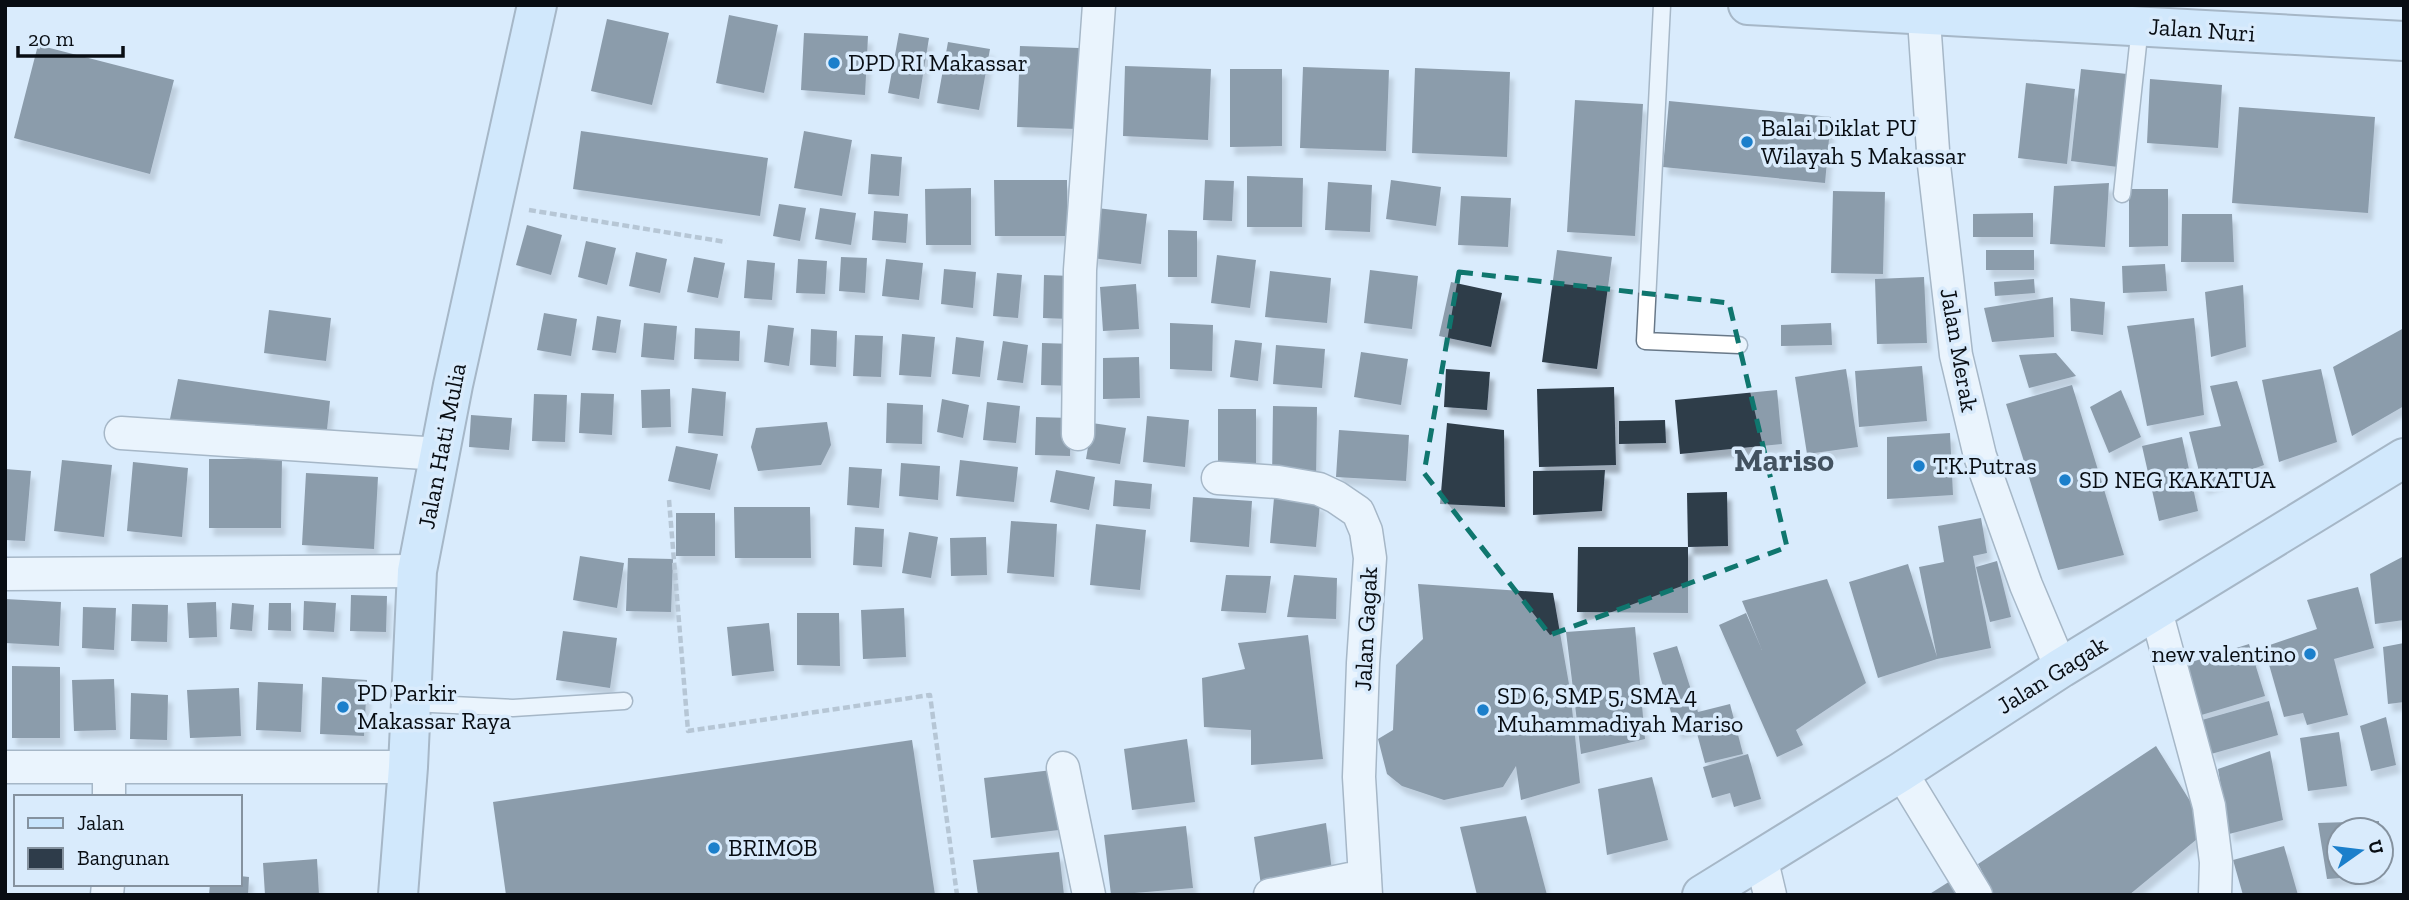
<svg xmlns="http://www.w3.org/2000/svg" width="2409" height="900" font-family="'Zilla Slab',serif">
<style>
.building{fill:#2e3c4a;filter:url(#shadow)}
.lines{fill:none;stroke-linecap:round;stroke-linejoin:round}
.lane-casing{stroke:#687888;stroke-width:19}
.street-casing{stroke:#687888;stroke-width:35}
.secondary-casing{stroke:#687888;stroke-width:42}
.path{stroke:#8d9aa7;stroke-width:4.5;stroke-dasharray:7 3.5;stroke-linecap:butt}
.lane{stroke:#fff;stroke-width:16}
.street{stroke:#fff;stroke-width:32}
.secondary{stroke:#c8e5fd;stroke-width:38}
.marked{fill:none;stroke:#0f766e;stroke-width:5;stroke-dasharray:14 9;stroke-linejoin:round}
.poi-dot{fill:#1b7fcb;stroke:#d9ebfc;stroke-width:2.5}
.labels{text-anchor:middle;stroke-width:7;stroke-linejoin:round;paint-order:stroke}
.street-label{font-size:24px;fill:#080d13;stroke:#d9ebfc}
.poi-label{font-size:24px;fill:#080d13;stroke:#d9ebfc;text-anchor:start}
.district-label{font-size:32px;font-weight:bold;fill:#435260;stroke:#d9ebfc}
</style>
<defs>
<filter id="shadow"><feDropShadow dx="4.5" dy="8" stdDeviation="2" flood-color="#0004"/></filter>
</defs>
<rect width="100%" height="100%" fill="#d9ebfc"/>
<!-- building -->
<path class="building" d="M729,15L778,25L764,93L716,83Z
M607,19L669,33L652,105L591,91Z
M804,33L868,36L865,95L801,90Z
M899,33L929,38L919,99L888,93Z
M948,42L990,49L979,110L937,103Z
M38,45L174,80L150,174L14,138Z
M1020,46L1079,48L1077,129L1017,127Z
M1125,66L1211,69L1208,140L1123,136Z
M1303,67L1389,70L1386,151L1300,148Z
M1415,68L1510,72L1507,157L1412,153Z
M1230,69H1282V146L1230,147Z
M2081,69L2127,74L2118,167L2071,161Z
M2150,79L2222,85L2218,148L2147,143Z
M2026,83L2075,89L2067,164L2018,158Z
M1575,100L1643,104L1635,236L1567,232Z
M1669,101L1831,117L1825,183L1663,167Z
M2239,107L2375,117L2368,213L2232,203Z
M581,131L768,158L760,216L573,189Z
M804,131L852,140L842,196L794,188Z
M871,154L902,157L899,196L868,194Z
M1247,176L1303,178L1302,227H1247Z
M994,180H1067V236H995Z
M1205,180L1234,181L1232,221L1203,220Z
M1391,180L1441,187L1436,226L1386,219Z
M1328,182L1372,185L1370,232L1325,230Z
M2109,183L2105,247L2050,244L2054,186Z
M971,188V245H926L925,189Z
M2129,189H2168V246L2129,247Z
M1833,191L1885,192L1883,274L1831,273Z
M1461,196L1511,198L1508,247L1458,245Z
M779,204L806,208L800,241L773,236Z
M820,208L856,213L851,245L815,239Z
M1097,208L1147,214L1141,264L1092,258Z
M874,211L908,214L906,243L872,240Z
M2033,213V237H1973V214Z
M2182,214H2232L2234,262H2181Z
M527,225L562,235L551,275L516,265Z
M1168,230L1197,231V277H1168Z
M586,241L616,248L607,285L578,277Z
M1557,250L1612,257L1597,369L1542,362Z
M1986,250H2034V270H1986Z
M636,252L667,259L660,293L629,286Z
M1217,255L1256,260L1250,308L1211,303Z
M694,257L725,263L718,298L687,292Z
M841,257L867,258L865,293L839,291Z
M798,259L827,261L825,294L796,293Z
M886,259L923,263L919,300L882,296Z
M747,260L775,263L772,300L744,298Z
M2165,264L2167,291L2123,293L2122,266Z
M944,269L976,272L973,308L941,304Z
M1370,270L1418,276L1412,329L1364,323Z
M1270,271L1331,278L1327,323L1265,317Z
M997,273L1022,275L1018,318L993,316Z
M1044,275L1072,276L1070,319L1043,318Z
M1924,277L1927,343L1877,344L1875,279Z
M2034,279L2035,293L1995,296L1994,282Z
M1451,282L1502,293L1491,347L1439,336Z
M1136,284L1139,329L1103,331L1100,287Z
M2243,285L2246,347L2211,357L2205,292Z
M2053,297L2054,337L1992,342L1984,308Z
M2070,298L2105,302L2103,335L2071,331Z
M269,310L331,318L326,361L264,353Z
M544,313L577,319L571,356L537,350Z
M597,316L621,320L616,353L592,350Z
M2194,318L2204,415L2147,426L2127,326Z
M644,323L677,326L674,360L641,357Z
M1170,323L1213,325L1212,371L1170,369Z
M1831,323L1832,345L1781,346V325Z
M768,325L794,328L789,366L764,362Z
M695,328L740,331L739,361L694,359Z
M2404,328V406L2352,436L2333,367Z
M811,329L837,331L836,367L810,365Z
M902,334L935,337L931,377L899,375Z
M855,335L883,336L881,377L853,376Z
M956,337L984,341L980,377L952,374Z
M1235,340L1262,343L1258,381L1230,377Z
M1003,341L1028,345L1023,383L997,380Z
M1042,343L1075,344V386L1041,385Z
M1276,345L1325,349L1322,388L1273,384Z
M1361,352L1408,359L1401,405L1354,397Z
M2056,353L2076,376L2029,388L2019,355Z
M1139,357L1140,398L1103,399V358Z
M1922,366L1927,421L1859,427L1855,371Z
M1446,369L1490,372L1487,410L1444,407Z
M1846,369L1858,447L1807,454L1795,377Z
M2321,369L2337,442L2279,462L2262,380Z
M178,379L330,401L326,439L170,419Z
M2237,381L2264,465L2203,487L2189,432L2221,426L2210,386Z
M2072,385L2124,555L2058,570L2006,404Z
M1614,387L1616,465L1539,467L1537,389Z
M692,388L726,392L723,436L688,433Z
M670,389L671,427L642,428L641,390Z
M1777,390L1782,444L1680,454L1675,400Z
M2121,390L2141,437L2109,453L2090,407Z
M581,393L614,394L612,435L579,433Z
M534,394L567,395L565,442L532,441Z
M942,399L969,405L963,438L937,432Z
M987,402L1020,406L1016,443L983,440Z
M887,403L923,405L922,444L886,443Z
M1273,406L1317,407L1316,481L1272,480Z
M1218,409H1256V466H1218Z
M471,415L512,418L509,450L469,447Z
M1147,416L1189,420L1185,467L1143,462Z
M1036,417L1071,418L1070,456L1035,455Z
M1665,420L1666,443L1619,444V421Z
M827,422L831,445L821,465L758,471L751,447L756,428Z
M1092,423L1126,428L1120,464L1086,459Z
M1447,423L1504,430L1505,507L1440,504Z
M1339,430L1409,435L1406,481L1336,477Z
M1950,433L1953,495L1887,499V437Z
M2182,437L2198,511L2159,521L2142,446Z
M676,446L718,454L710,490L668,481Z
M209,459H282L281,528H209Z
M62,460L112,465L104,537L54,531Z
M960,460L1018,467L1014,502L956,496Z
M133,462L188,468L182,537L127,531Z
M901,463L940,466L938,500L899,496Z
M849,467L882,469L879,508L847,505Z
M5,469L31,471L25,541L5,540Z
M1056,470L1095,477L1089,510L1050,502Z
M1605,470L1602,511L1533,515V471Z
M306,473L378,477L374,549L302,545Z
M1115,480L1152,484L1150,509L1113,506Z
M1727,492L1728,546L1688,547L1687,493Z
M1193,497L1252,501L1249,547L1190,542Z
M1274,498L1320,503L1316,547L1270,543Z
M734,507H810L811,558H735Z
M676,513H715V556H676Z
M1981,518L1987,553L1973,556L1991,648L1937,659L1878,678L1849,582L1908,564L1937,657L1919,567L1944,562L1938,526Z
M1011,521L1057,524L1054,577L1007,573Z
M1096,524L1146,530L1140,590L1090,585Z
M855,527L884,529L882,567L853,565Z
M909,532L938,537L931,578L902,573Z
M986,537L987,575L951,576L950,538Z
M1578,547H1688V613L1577,612Z
M580,556L624,563L617,608L573,600Z
M2404,556V620L2375,624L2370,574Z
M628,558L673,559L671,612L626,611Z
M1997,561L2011,617L1990,622L1976,567Z
M1226,575L1271,576L1266,613L1221,611Z
M1294,575L1337,578L1336,619L1287,617Z
M1827,579L1866,683L1796,730L1803,745L1777,757L1719,625L1746,613L1762,650L1742,601Z
M1418,584L1553,593L1570,690L1580,783L1521,800L1516,766L1503,787L1444,800L1402,786L1387,774L1378,739L1393,730L1396,665L1423,639Z
M2358,587L2374,648L2334,659L2348,715L2307,725L2303,713L2284,717L2264,647L2317,629L2307,600Z
M351,595L387,596L386,632L350,631Z
M5,599L61,602L59,646L5,643Z
M304,601L336,603L334,632L303,630Z
M216,602L217,637L189,638L187,603Z
M232,603L254,605L252,631L230,629Z
M269,603H291V631L268,630Z
M132,604L168,605L167,642L131,641Z
M83,607L116,608L114,650L82,648Z
M904,608L906,657L863,659L861,610Z
M797,613H839L840,666L797,665Z
M769,623L774,671L732,676L727,627Z
M1635,627L1645,739L1581,754L1566,632Z
M563,631L617,638L610,688L556,680Z
M1308,635L1323,759L1251,765V730L1204,727L1202,678L1245,669L1238,643Z
M2404,643V702L2388,704L2383,647Z
M2249,644L2265,696L2198,716L2182,665Z
M1677,646L1698,712L1730,704L1743,754L1705,763L1695,726L1677,732L1653,653Z
M12,666L60,667V738H12Z
M322,677L367,680L364,736L320,734Z
M114,679L116,730L74,731L72,680Z
M258,682L303,684L301,732L256,730Z
M239,688L241,736L190,738L187,690Z
M131,693L168,695L167,740L130,739Z
M2269,701L2278,735L2211,754L2202,720Z
M2386,717L2396,765L2371,771L2360,726Z
M2339,732L2347,786L2308,791L2300,738Z
M1187,739L1195,802L1132,810L1124,749Z
M912,740L935,895H506L493,802Z
M2156,746L2208,830L2129,895H1994L1978,864Z
M2270,751L2283,820L2229,834L2218,769Z
M1748,754L1761,799L1734,807L1730,793L1712,798L1703,767Z
M1052,770L1059,830L991,838L984,778Z
M1652,777L1668,840L1607,855L1598,789Z
M1526,816L1547,895H1477L1460,827Z
M2379,821V830H2339V872H2380V875L2327,879L2318,823Z
M1326,823L1332,871L1261,885L1254,837Z
M1186,826L1193,888L1111,895L1104,835Z
M2284,846L2298,895H2243L2233,860Z
M1059,852L1064,895H978L973,860Z
M317,859L319,895H265L263,863Z
M240,876L249,877L248,895H209L210,884H240Z
M1955,878L1965,895H1928Z"/>
<g class="lines">
<defs>
<path id="lane" d="M1662,5L1645,341L1739,345
M2122,194L2140,26
M411,703L513,708L624,701"/>
<path id="street" d="M1923,5L1934,165L1956,355L1980,456L2026,585L2061,668
M121,433L440,454
M1078,434L1080,270L1099,5
M1218,478L1278,482L1319,489L1336,497L1358,512L1366,531L1370,558L1363,663L1359,777L1366,895
M5,574L417,571
M2156,611L2209,806L2216,862L2215,895
M5,767H408
M1063,768L1089,895
M1901,772L1976,895
M109,797V768
M1761,857L1770,895
M107,895L108,884
M1270,895L1365,876"/>
<path id="secondary" d="M1748,5L2404,41
M398,895L408,767L417,571L453,385L537,5
M1702,895L1901,772L2061,668L2404,458"/>
</defs>
<!-- lane casing -->
<use href="#lane" class="lane-casing"/>
<!-- street casing -->
<use href="#street" class="street-casing"/>
<!-- secondary casing -->
<use href="#secondary" class="secondary-casing"/>
<!-- path -->
<path class="path" d="M529,210L726,242
M669,500L688,731L930,695L957,895"/>
<!-- lane -->
<use href="#lane" class="lane"/>
<!-- street -->
<use href="#street" class="street"/>
<!-- secondary -->
<use href="#secondary" class="secondary"/>
</g>
<!-- marked area -->
<path d="M0 0H2409V900H0ZM1459,272L1729,303L1787,547L1550,635L1424,473Z" fill="#d9ebfc" fill-opacity=".55" fill-rule="evenodd"/>
<path class="marked" d="M1459,272L1729,303L1787,547L1550,635L1424,473Z"/>
<!-- markers -->
<g class="poi-dot">
<circle cx="834" cy="63" r="7"/>
<circle cx="1747" cy="142" r="7"/>
<circle cx="1919" cy="466" r="7"/>
<circle cx="2065" cy="480" r="7"/>
<circle cx="2310" cy="654" r="7"/>
<circle cx="343" cy="707" r="7"/>
<circle cx="1483" cy="710" r="7"/>
<circle cx="714" cy="848" r="7"/>
</g>
<g class="labels">
<!-- street labels -->
<g class="street-label">
<text transform="translate(2202 30) rotate(4)" y="8">Jalan Nuri</text>
<text transform="translate(1959 350) rotate(80)" y="8">Jalan Merak</text>
<text transform="translate(442 446) rotate(-79)" y="8">Jalan Hati Mulia</text>
<text transform="translate(1366 629) rotate(-87)" y="8">Jalan Gagak</text>
<text transform="translate(2052 675) rotate(-32)" y="8">Jalan Gagak</text>
</g>
<!-- poi labels -->
<g class="poi-label">
<text x="848" y="71">DPD RI Makassar</text>
<text x="1761" y="136">Balai Diklat PU<tspan x="1761" dy="28">Wilayah 5 Makassar</tspan></text>
<text x="1933" y="474">TK.Putras</text>
<text x="2079" y="488">SD NEG KAKATUA</text>
<text x="2296" y="662" text-anchor="end">new valentino</text>
<text x="357" y="701">PD Parkir<tspan x="357" dy="28">Makassar Raya</tspan></text>
<text x="1497" y="704">SD 6, SMP 5, SMA 4<tspan x="1497" dy="28">Muhammadiyah Mariso</tspan></text>
<text x="728" y="856">BRIMOB</text>
</g>
<!-- district labels -->
<g class="district-label">
<text x="1784" y="471">Mariso</text>
</g>
</g>
<!-- border -->
<rect width="2409" height="900" fill="none" stroke="#080d13" stroke-width="14"/>
<!-- legend -->
<rect x="14" y="795" width="228" height="91" fill="#d9ebfc" stroke="#85929f" stroke-width="2"/>
<rect x="28" y="818" width="35" height="10" fill="#c8e5fd" stroke="#85929f" stroke-width="2"/>
<text x="77" y="830" font-size="21" fill="#080d13">Jalan</text>
<rect x="28" y="848" width="35" height="21" fill="#2e3c4a" stroke="#85929f" stroke-width="2"/>
<text x="77" y="865" font-size="21" fill="#080d13">Bangunan</text>
<!-- north arrow -->
<g transform="translate(2360 851) rotate(76)"><circle r="33" fill="#d9ebfc" stroke="#85929f" stroke-width="2"/>
<path d="M0-5L12 26L0 18L-12 26Z" fill="#1b7fcb"/>
<text y="-10" font-size="19" font-weight="bold" text-anchor="middle" fill="#080d13">U</text>
</g>
<!-- scale -->
<path d="M18 46v10h105v-10" fill="none" stroke="#080d13" stroke-width="3.5"/>
<text x="28" y="46" font-size="21" fill="#080d13" stroke="#d9ebfc" stroke-width="5" paint-order="stroke">20 m</text>
</svg>
